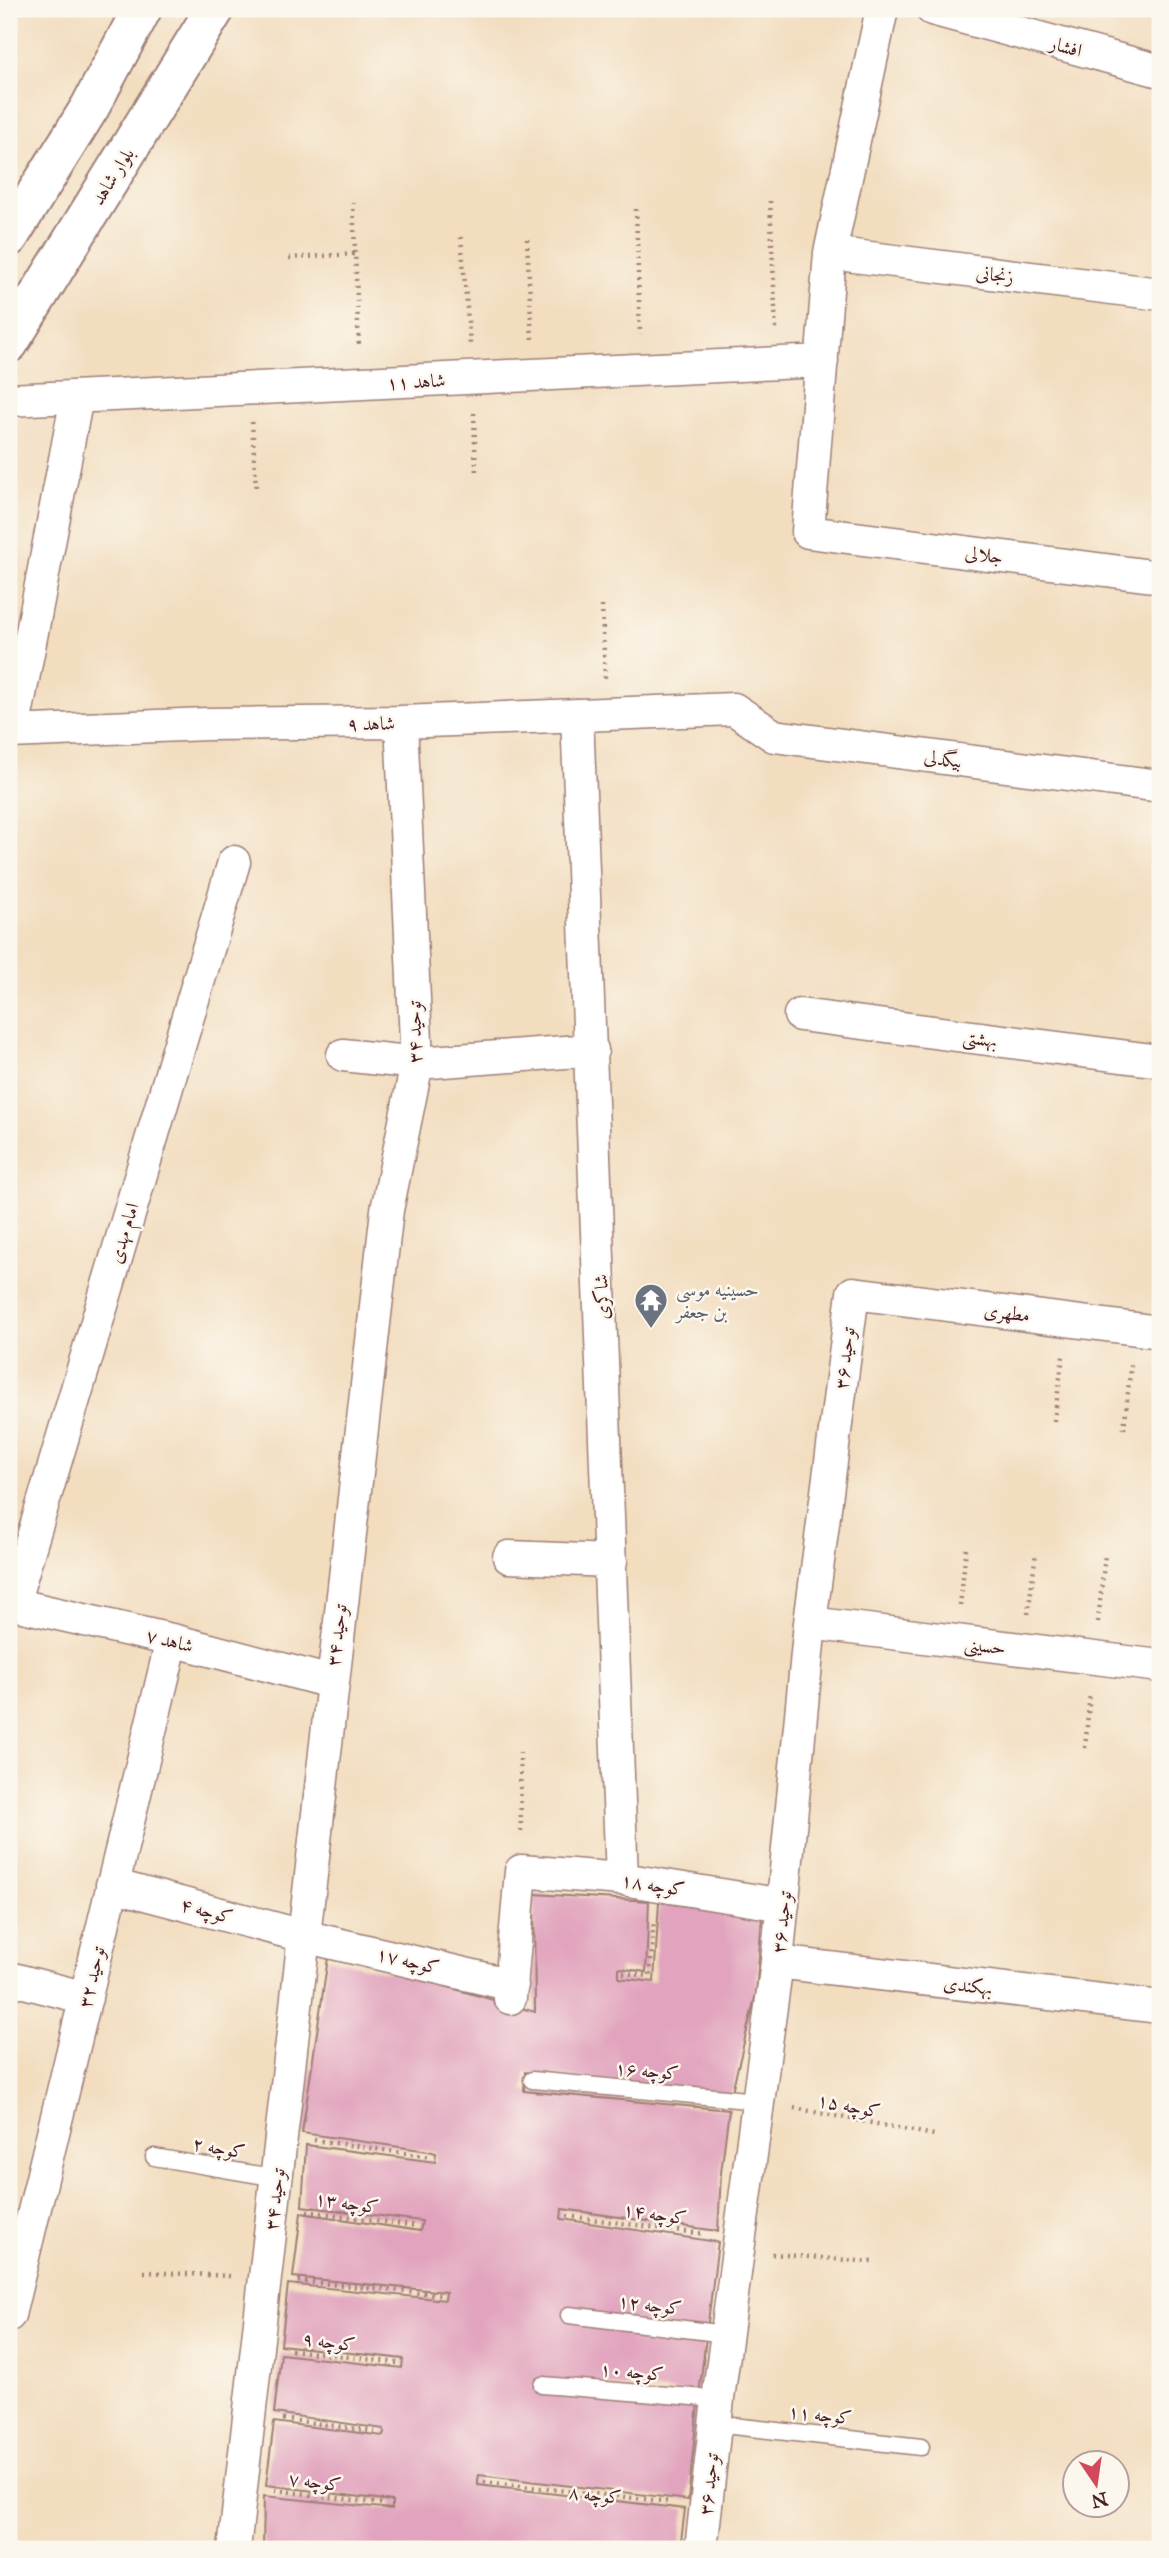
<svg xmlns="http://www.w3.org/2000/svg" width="1169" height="2558" font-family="'IM FELL Great Primer',Amiri,serif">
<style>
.building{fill:#e1a3bd}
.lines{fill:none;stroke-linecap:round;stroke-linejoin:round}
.service-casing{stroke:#9e7e75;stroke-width:19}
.minor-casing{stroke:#9e7e75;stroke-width:35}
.secondary-casing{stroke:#9e7e75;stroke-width:42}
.path{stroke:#9e7e75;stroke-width:4.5;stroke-dasharray:2 5;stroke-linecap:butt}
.service{stroke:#fff;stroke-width:16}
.minor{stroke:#fff;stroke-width:32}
.secondary{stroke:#fff;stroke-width:38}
.labels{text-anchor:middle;stroke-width:5;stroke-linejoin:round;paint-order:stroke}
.street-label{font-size:19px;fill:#4a1f2b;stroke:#fbf7ec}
.worship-label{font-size:19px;fill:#5b616d;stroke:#fbf7ec;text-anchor:start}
</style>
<rect width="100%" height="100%" fill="#fbf7ec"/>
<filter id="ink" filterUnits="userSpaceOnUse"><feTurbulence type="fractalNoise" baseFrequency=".0143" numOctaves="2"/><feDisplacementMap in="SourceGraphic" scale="14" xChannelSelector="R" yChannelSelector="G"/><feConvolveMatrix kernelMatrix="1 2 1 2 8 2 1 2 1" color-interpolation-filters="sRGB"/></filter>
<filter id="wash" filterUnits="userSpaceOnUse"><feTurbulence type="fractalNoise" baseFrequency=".00686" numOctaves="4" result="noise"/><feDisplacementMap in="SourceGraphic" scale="28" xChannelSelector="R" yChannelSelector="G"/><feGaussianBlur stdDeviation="1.57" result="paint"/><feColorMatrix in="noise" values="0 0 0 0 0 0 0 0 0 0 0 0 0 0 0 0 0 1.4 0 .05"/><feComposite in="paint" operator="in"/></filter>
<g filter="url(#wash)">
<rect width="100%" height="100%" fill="#f2ddbf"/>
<g id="blocks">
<!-- building -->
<path class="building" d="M534,1894L649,1901L646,1972L619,1968V1978L654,1982L659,1902L762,1917L756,1994L731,2095L525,2072L524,2091L729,2110L721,2173L718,2231L562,2209L561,2219L718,2242L699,2394L536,2379L535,2388L698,2403L688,2500L479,2475L478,2480V2485L685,2509L680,2549H263L264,2496L392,2509V2501L266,2485L274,2422L383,2436L384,2433V2429L274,2413L281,2354L402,2368L403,2359L281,2345L288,2284L445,2300L446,2292L293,2277L301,2213L420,2231L422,2221L302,2206L306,2145L435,2162L436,2153L428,2151L302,2133L328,1958L441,1985L535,2012Z"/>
</g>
</g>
<g filter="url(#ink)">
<use href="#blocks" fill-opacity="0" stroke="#9e7e75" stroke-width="2"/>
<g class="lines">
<defs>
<path id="service" d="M532,2080L758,2101
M154,2157L277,2178
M569,2315L726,2334
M542,2385L718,2399
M715,2424L921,2447"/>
<path id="minor" d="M882,9L830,253L808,532L1160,577
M932,9L1160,71
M830,253L1160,294
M9,400L822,361
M577,715L622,1879
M13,731L77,397
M9,732L207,724L401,722L734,709L774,736L1160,786
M800,1015L1160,1061
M343,1055L417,1063L592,1050
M509,1557L611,1561
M9,1603L172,1640L331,1682
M13,1604L234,862
M810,1623L1160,1666
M112,1885L303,1936L512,1985
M777,1962L1160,2007
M9,1978L86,1998
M510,1998L521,1871L622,1879L783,1905
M9,2315L172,1640
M234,2549L387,1210L417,1063L401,722
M701,2549L718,2399L777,1962L810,1623L853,1293L1160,1332"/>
<path id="secondary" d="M9,237L90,107L142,9
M9,343L215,9"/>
</defs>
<!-- service casing -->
<use href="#service" class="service-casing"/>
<!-- minor casing -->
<use href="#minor" class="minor-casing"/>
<!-- secondary casing -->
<use href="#secondary" class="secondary-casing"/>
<!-- path -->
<path class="path" d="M770,201L776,329
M353,202L359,348
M636,209L640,335
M461,237L470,344
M527,239L532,340
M289,258L355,254
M474,413L476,475
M252,422L256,487
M602,606L605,678
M1054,1421L1063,1356
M1124,1429L1131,1364
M960,1606L966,1549
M1028,1614L1036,1552
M1098,1622L1105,1555
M1085,1748L1090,1693
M1158,1750L1160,1729
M520,1752L521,1836
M623,1973L650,1976L654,1920
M794,2108L934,2135
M314,2140L431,2157
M307,2211L417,2226
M567,2216L704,2234
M772,2254L872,2262
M144,2272L230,2276
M298,2281L440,2295
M291,2350L398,2363
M283,2419L379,2432
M484,2482L671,2502
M275,2490L385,2504"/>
<!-- service -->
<use href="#service" class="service"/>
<!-- minor -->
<use href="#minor" class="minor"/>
<!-- secondary -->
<use href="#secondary" class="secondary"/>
</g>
</g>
<!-- icons -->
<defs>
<symbol id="temple-pin" viewBox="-11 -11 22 30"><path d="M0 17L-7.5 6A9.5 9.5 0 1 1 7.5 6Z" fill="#6b7280" stroke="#fbf7ec"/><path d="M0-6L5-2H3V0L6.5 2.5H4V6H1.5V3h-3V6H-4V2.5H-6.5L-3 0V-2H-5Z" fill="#fff"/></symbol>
</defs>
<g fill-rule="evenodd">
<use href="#temple-pin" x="632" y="1281" width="38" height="52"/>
</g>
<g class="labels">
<!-- street labels -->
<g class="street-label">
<text transform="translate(1066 46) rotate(15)" y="7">افشار</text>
<text transform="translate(112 176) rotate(-58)" y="7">بلوار شاهد</text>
<text transform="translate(995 274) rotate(7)" y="7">زنجانی</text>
<text transform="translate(416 381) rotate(-3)" y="7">شاهد ۱۱</text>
<text transform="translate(984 554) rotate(7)" y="7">جلالی</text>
<text transform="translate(371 723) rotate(-1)" y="7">شاهد ۹</text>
<text transform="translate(943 758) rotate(8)" y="7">بیگدلی</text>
<text transform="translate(414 1032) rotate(-91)" y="7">توحید ۳۴</text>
<text transform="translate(980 1038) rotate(7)" y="7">بهشتی</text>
<text transform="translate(123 1233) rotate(-73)" y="7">امام مهدی</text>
<text transform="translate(601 1297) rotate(-92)" y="7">شاکری</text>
<text transform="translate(1007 1312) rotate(7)" y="7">مطهری</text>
<text transform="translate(844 1358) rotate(-83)" y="7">توحید ۳۶</text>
<text transform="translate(336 1635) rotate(-83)" y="7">توحید ۳۴</text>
<text transform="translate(170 1640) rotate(14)" y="7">شاهد ۷</text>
<text transform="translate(985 1645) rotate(7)" y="7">حسینی</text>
<text transform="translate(653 1884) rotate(9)" y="7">کوچه ۱۸</text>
<text transform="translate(207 1910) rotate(15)" y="7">کوچه ۴</text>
<text transform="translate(781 1922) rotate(-84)" y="7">توحید ۳۶</text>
<text transform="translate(408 1960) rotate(13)" y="7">کوچه ۱۷</text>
<text transform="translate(91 1977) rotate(-77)" y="7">توحید ۳۲</text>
<text transform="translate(968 1985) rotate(7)" y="7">بهکندی</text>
<text transform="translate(647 2070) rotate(5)" y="7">کوچه ۱۶</text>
<text transform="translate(849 2105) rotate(11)" y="7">کوچه ۱۵</text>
<text transform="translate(219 2147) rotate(10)" y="7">کوچه ۲</text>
<text transform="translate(274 2199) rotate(-83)" y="7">توحید ۳۴</text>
<text transform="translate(347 2202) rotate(8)" y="7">کوچه ۱۳</text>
<text transform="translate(655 2213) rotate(8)" y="7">کوچه ۱۴</text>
<text transform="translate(650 2304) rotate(7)" y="7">کوچه ۱۲</text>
<text transform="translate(329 2341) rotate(7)" y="7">کوچه ۹</text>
<text transform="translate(632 2371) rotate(5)" y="7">کوچه ۱۰</text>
<text transform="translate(820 2414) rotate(6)" y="7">کوچه ۱۱</text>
<text transform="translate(315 2481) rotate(7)" y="7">کوچه ۷</text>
<text transform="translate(708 2484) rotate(-84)" y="7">توحید ۳۶</text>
<text transform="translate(595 2494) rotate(6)" y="7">کوچه ۸</text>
</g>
<!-- worship labels -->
<g class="worship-label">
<text x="676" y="1296">حسینیه موسی<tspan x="676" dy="22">بن جعفر</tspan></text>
</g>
</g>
<!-- margin -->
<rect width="1169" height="2558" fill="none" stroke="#fbf7ec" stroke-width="35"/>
<!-- north arrow -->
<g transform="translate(1096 2484) rotate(167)"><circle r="33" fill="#fbf7ec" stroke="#b4a19f" stroke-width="2"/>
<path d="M0-5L12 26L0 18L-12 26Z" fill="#d1495b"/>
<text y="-10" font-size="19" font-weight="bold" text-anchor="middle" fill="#4a1f2b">N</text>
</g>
</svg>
